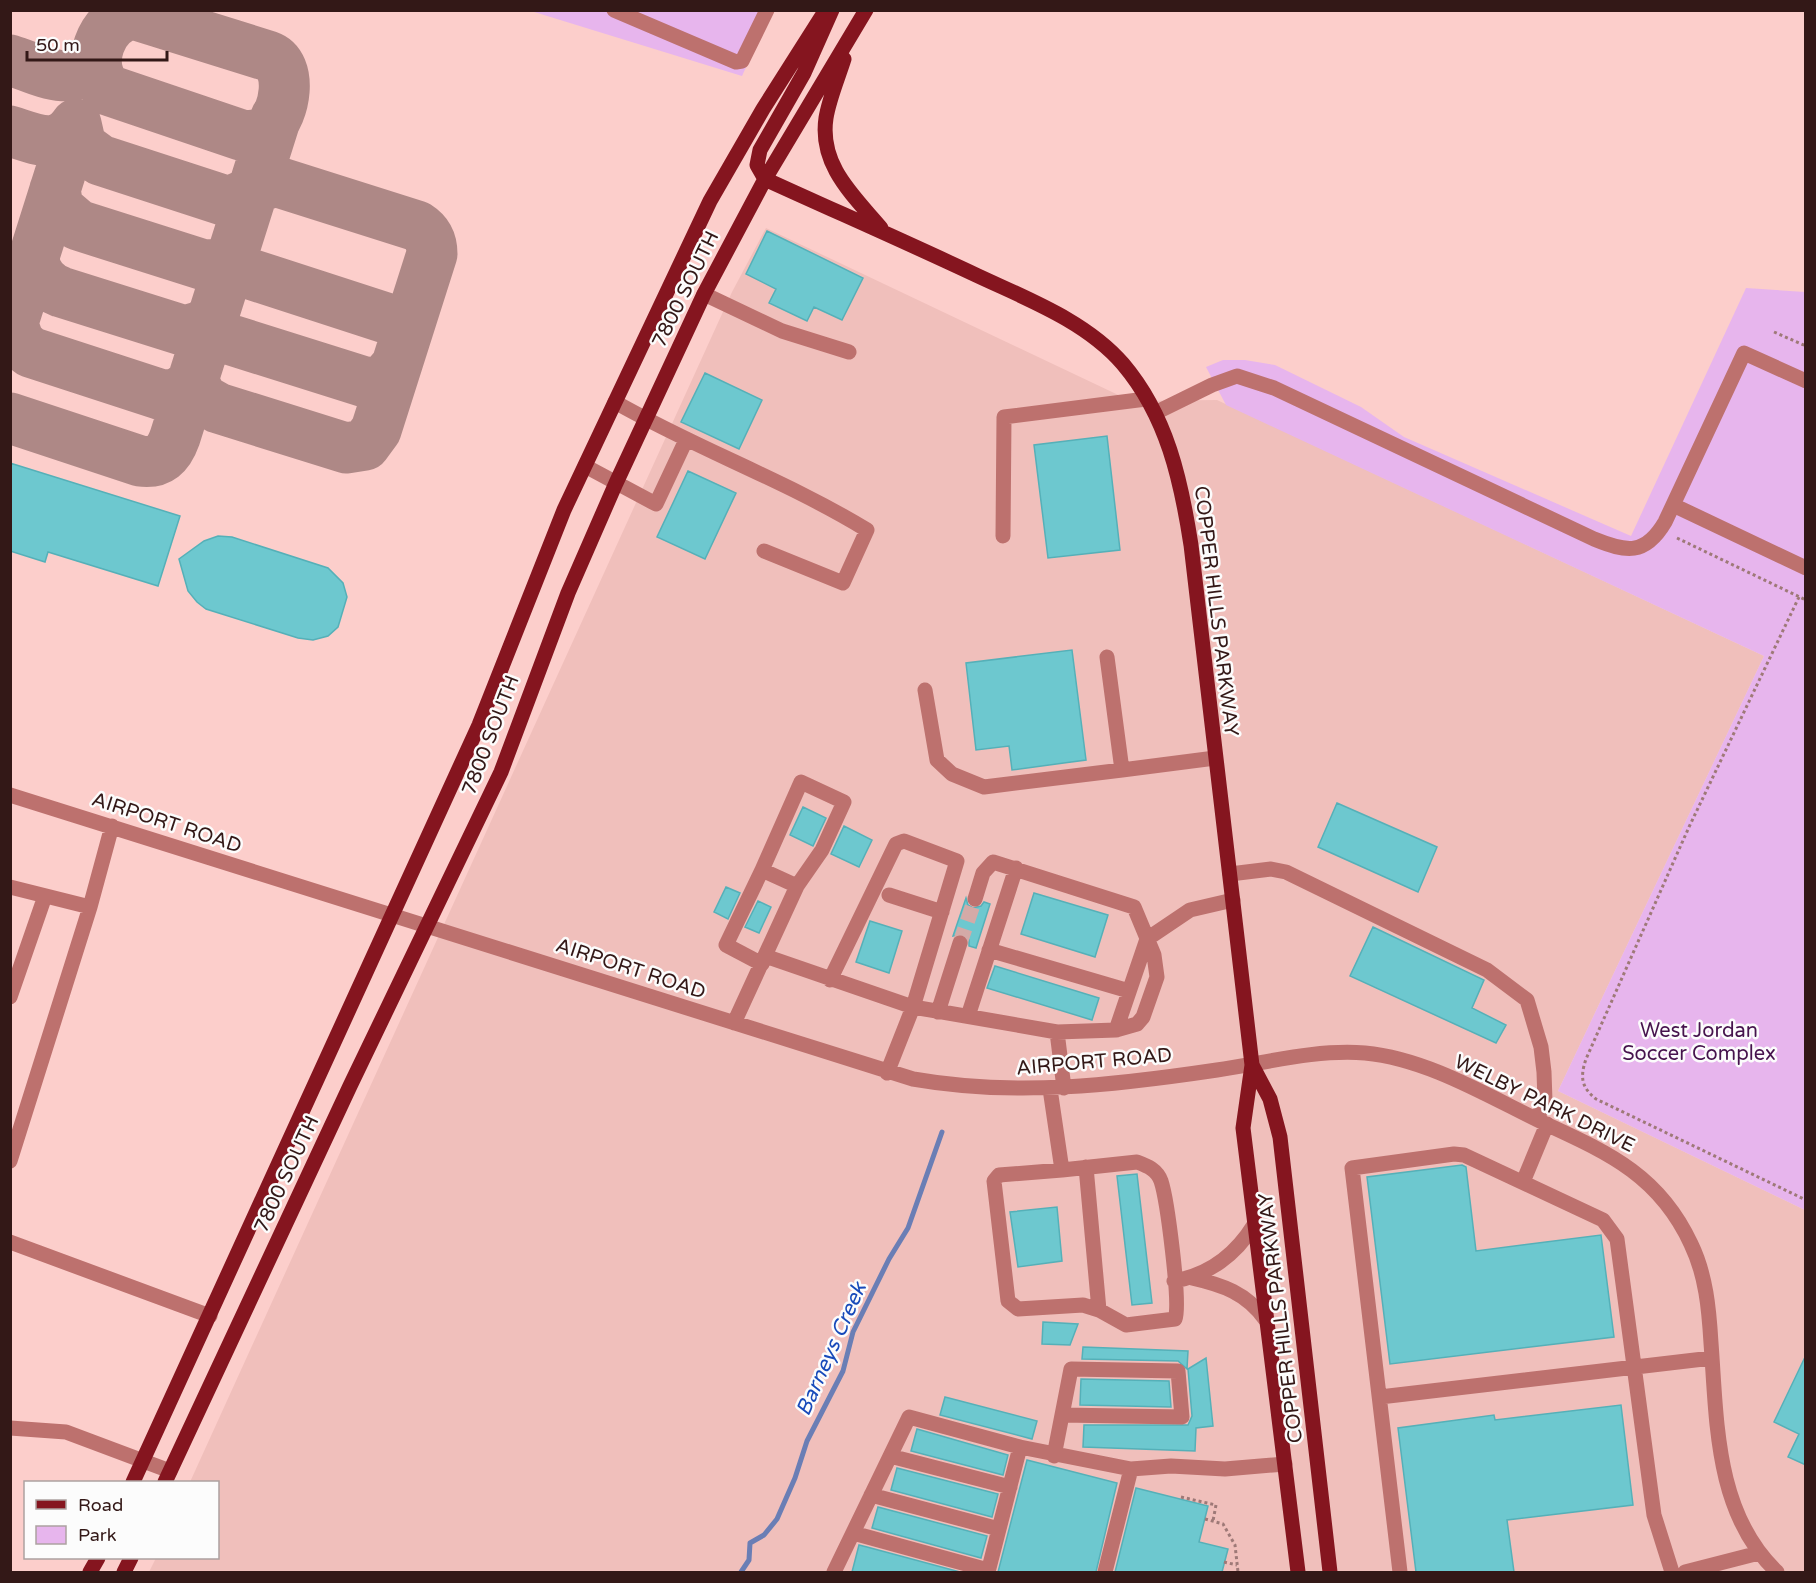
<svg xmlns="http://www.w3.org/2000/svg" width="1816" height="1583" font-family="'Varela Round',sans-serif">
<style>
.built{fill:#f0bfbb}
.green{fill:#e7b5ed}
.lines{fill:none;stroke-linecap:round;stroke-linejoin:round}
.stream{stroke:#6a7eb5;stroke-width:5}
.taxiway{stroke:#ae8886;stroke-width:51}
.building{fill:#6dc8cf;stroke:#55b0b8;stroke-width:1.5}
.minor-tunnel{stroke:#d4aaa7;stroke-width:15;stroke-dasharray:15 8;stroke-linecap:butt}
.path{stroke:#9e7977;stroke-width:3;stroke-dasharray:3 3;stroke-linecap:butt}
.minor{stroke:#bd716e;stroke-width:15}
.major{stroke:#85151f;stroke-width:15}
.labels{text-anchor:middle;stroke-width:5;stroke-linejoin:round;paint-order:stroke}
.street-label{font-size:20px;fill:#331817;stroke:#fcfcfc}
.park-label{font-size:20px;fill:#46134d;stroke:#fcfcfc}
.water-label{font-size:21px;font-style:italic;fill:#184aba;stroke:#fcfcfc}
</style>
<rect width="100%" height="100%" fill="#fccecb"/>
<!-- built -->
<path class="built" d="M766,228L1131,401L1217,400L1764,656L1558,1091L1805,1210V1572H149L156,1558H218V1482H190L732,292Z"/>
<!-- green -->
<path class="green" d="M531,11H772L742,76Z
M1746,288L1805,292V1210L1558,1091L1764,656L1226,405L1206,367L1223,360H1245L1275,365L1361,407L1404,437L1631,536Z"/>
<g class="lines">
<!-- stream -->
<path class="stream" d="M741,1572L749,1560L750,1543L764,1535L777,1519L795,1478L807,1441L843,1371L853,1332L889,1259L908,1228L942,1132"/>
<!-- taxiway -->
<path class="taxiway" d="M122,10L133,14L268,56C294,65 285,115 268,129C260,136 250,136 241,135L108,90C84,66 100,19 133,14
M10,60C41,70 70,89 95,62
M76,124L81,146L100,160L226,201C246,200 257,182 278,182L417,226C428,233 432,241 432,254L376,430L365,445L346,448L218,408L202,399L193,381
M10,131C36,139 58,151 76,124
M55,189L58,208L78,225L204,265L221,264L232,254L236,265L244,272L395,321L403,333L404,342
M34,256C34,274 45,286 61,292L185,331L202,326L213,317
M213,317L218,332L225,338L368,383L384,380L396,366
M13,325L19,342L30,352L159,394C173,397 184,392 193,381
M10,332L60,174
M10,418L140,461C160,464 169,454 175,437L276,117"/>
</g>
<!-- building -->
<path class="building" d="M767,231L863,278L842,320L814,307L807,321L769,303L776,289L746,274Z
M705,373L762,400L739,449L681,422Z
M1107,436L1120,550L1048,558L1034,445Z
M10,463L180,516L158,586L48,552L45,562L10,551Z
M688,471L736,493L705,559L657,537Z
M218,536L232,537L328,568L343,583L347,597L338,627L328,636L313,640L298,638L206,609L197,602L188,591L179,559L204,541Z
M1072,650L1086,760L1012,770L1009,746L976,750L966,663Z
M1337,803L1437,847L1418,892L1318,847Z
M803,807L826,818L813,846L790,835Z
M844,826L872,840L859,867L831,854Z
M726,887L740,893L728,919L714,912Z
M1034,893L1108,915L1095,957L1021,934Z
M966,898L968,905L973,908L981,906L984,902L990,904L976,948L969,946V940L963,934L953,936Z
M758,901L771,907L759,933L745,927Z
M870,921L902,931L889,973L856,962Z
M1373,927L1484,980L1472,1008L1506,1025L1496,1043L1350,976Z
M995,966L1099,998L1092,1020L987,988Z
M1462,1165L1466,1167L1476,1251L1601,1235L1614,1337L1390,1364L1367,1177Z
M1137,1174L1152,1303L1132,1305L1117,1176Z
M1057,1207L1062,1261L1018,1267L1010,1212Z
M1043,1322L1078,1324L1070,1345L1042,1344Z
M1083,1347L1188,1351L1187,1369L1178,1361L1082,1359Z
M1806,1355V1465L1788,1457L1799,1434L1774,1422Z
M1206,1358L1213,1426L1196,1428L1195,1451L1083,1447L1084,1425H1188L1192,1416L1188,1369Z
M1081,1379L1169,1381L1171,1407L1080,1405Z
M945,1397L1037,1421L1032,1439L940,1415Z
M1621,1405L1633,1505L1507,1520L1514,1572H1416L1398,1428L1494,1415L1495,1420Z
M917,1429L1008,1455L1003,1475L911,1451Z
M1027,1460L1117,1483L1096,1572H998Z
M897,1468L998,1494L992,1517L891,1490Z
M1136,1488L1208,1506L1199,1542L1228,1549L1222,1572H1115Z
M878,1507L987,1536L981,1558L872,1528Z
M859,1545L867,1547L960,1572H852Z"/>
<g class="lines">
<!-- minor-tunnel -->
<path class="minor-tunnel" d="M960,943L975,899"/>
<!-- path -->
<path class="path" d="M1774,332L1806,346
M1677,538L1806,600
M1799,597L1689,827L1586,1059C1580,1077 1581,1087 1596,1099L1806,1200
M1181,1497L1216,1505L1213,1521
M1205,1519L1223,1524L1235,1545L1238,1572
M1224,1562L1237,1565"/>
<!-- minor -->
<path class="minor" d="M614,10L736,62L742,61L767,10
M704,294L782,331L849,352
M615,402C697,449 787,481 867,530L843,583L764,551
M1155,413L1212,385L1237,376L1274,388L1594,539C1626,552 1645,556 1665,522L1744,353L1806,381
M585,466L656,504L686,440
M1673,505L1806,568
M1003,536L1004,417L1146,399
M1107,657L1122,770L1215,758
M925,690L937,760L952,774L984,787L1122,770
M10,795L913,1079C1015,1097 1116,1085 1217,1070C1265,1063 1316,1049 1365,1053C1429,1059 1491,1098 1548,1125C1611,1154 1660,1177 1691,1244C1706,1275 1709,1309 1711,1343C1717,1422 1715,1513 1777,1572
M1230,874L1271,869L1286,872L1487,970L1527,1000L1541,1047L1544,1072L1545,1101L1537,1119
M10,887L90,907L112,826
M889,895L942,912
M975,899L983,873L993,862L1134,907L1154,955L1157,977L1143,1017L1137,1024L1116,1030
M989,950L1129,991
M765,956L913,1007L887,1073
M762,964L726,945L762,870
M830,980L896,844L904,841L957,861L913,1007L1057,1032L1064,1088
M10,997L45,896
M938,1012L960,943
M968,1016L1016,868
M734,1023L797,886L822,850L844,802L801,782L762,870L797,886
M1057,1032L1116,1030L1147,939L1190,910L1233,900
M1050,1089L1062,1170L1137,1162C1148,1166 1157,1170 1161,1181C1167,1199 1181,1304 1175,1319L1126,1325L1099,1310L1083,1305L1018,1309L1008,1301L994,1181L999,1175L1062,1170
M10,1161L90,907
M1086,1167L1099,1310
M1523,1182L1547,1124
M10,1242L210,1316
M1192,1278C1223,1285 1246,1293 1265,1319
M1174,1281C1209,1275 1236,1254 1254,1225
M1380,1397L1712,1358
M10,1428L66,1432L170,1471
M890,1456L1010,1487
M1054,1456L1071,1369L1178,1371L1182,1417L1062,1415
M871,1495L999,1529
M853,1533L988,1570
M834,1572L909,1417L1020,1447
M988,1572L1020,1447L1131,1469L1171,1466L1225,1469L1285,1464
M1105,1572L1131,1469
M1400,1572L1352,1168L1454,1154L1464,1155L1603,1220L1617,1239L1654,1515L1672,1572
M1685,1572L1759,1553"/>
<!-- major -->
<path class="major" d="M832,10L804,73L760,150L757,165L765,179C835,211 906,242 976,275C1027,299 1086,321 1123,364C1167,416 1181,480 1191,545L1252,1065L1243,1128L1298,1572
M844,59C838,78 829,99 826,118C819,165 853,195 881,228
M1252,1065L1270,1099L1280,1137L1330,1572
M133,1482L479,725L564,510L710,201L763,109L822,16
M165,1482L350,1086L501,772L568,593L616,483L704,294L765,179L866,10
M90,1572L98,1558
M124,1572L131,1558"/>
</g>
<g class="labels">
<!-- street labels -->
<g class="street-label">
<text transform="translate(685 289) rotate(-64)" y="7">7800 SOUTH</text>
<text transform="translate(1217 611) rotate(83)" y="7">COPPER HILLS PARKWAY</text>
<text transform="translate(490 735) rotate(-69)" y="7">7800 SOUTH</text>
<text transform="translate(167 822) rotate(18)" y="7">AIRPORT ROAD</text>
<text transform="translate(631 968) rotate(18)" y="7">AIRPORT ROAD</text>
<text transform="translate(1094 1061) rotate(-5)" y="7">AIRPORT ROAD</text>
<text transform="translate(1545 1103) rotate(26)" y="7">WELBY PARK DRIVE</text>
<text transform="translate(286 1174) rotate(-65)" y="7">7800 SOUTH</text>
<text transform="translate(1280 1318) rotate(-97)" y="7">COPPER HILLS PARKWAY</text>
</g>
<!-- park labels -->
<g class="park-label">
<text x="1699" y="1037">West Jordan<tspan x="1699" dy="23">Soccer Complex</tspan></text>
</g>
<!-- water labels -->
<g class="water-label">
<text transform="translate(831 1349) rotate(-66)" y="7">Barneys Creek</text>
</g>
</g>
<!-- border -->
<rect width="1816" height="1583" fill="none" stroke="#331817" stroke-width="24"/>
<!-- legend -->
<rect x="24" y="1481" width="195" height="78" fill="#fcfcfc" stroke="#aca1a0" stroke-width="1.5"/>
<rect x="36" y="1500" width="30" height="9" fill="#85151f" stroke="#aca1a0" stroke-width="1.5"/>
<text x="78" y="1511" font-size="18" fill="#331817">Road</text>
<rect x="36" y="1526" width="30" height="18" fill="#e7b5ed" stroke="#aca1a0" stroke-width="1.5"/>
<text x="78" y="1541" font-size="18" fill="#331817">Park</text>
<!-- scale -->
<path d="M27 51v9h140v-9" fill="none" stroke="#331817" stroke-width="3"/>
<text x="36" y="51" font-size="18" fill="#331817" stroke="#fcfcfc" stroke-width="4.5" paint-order="stroke">50 m</text>
</svg>
